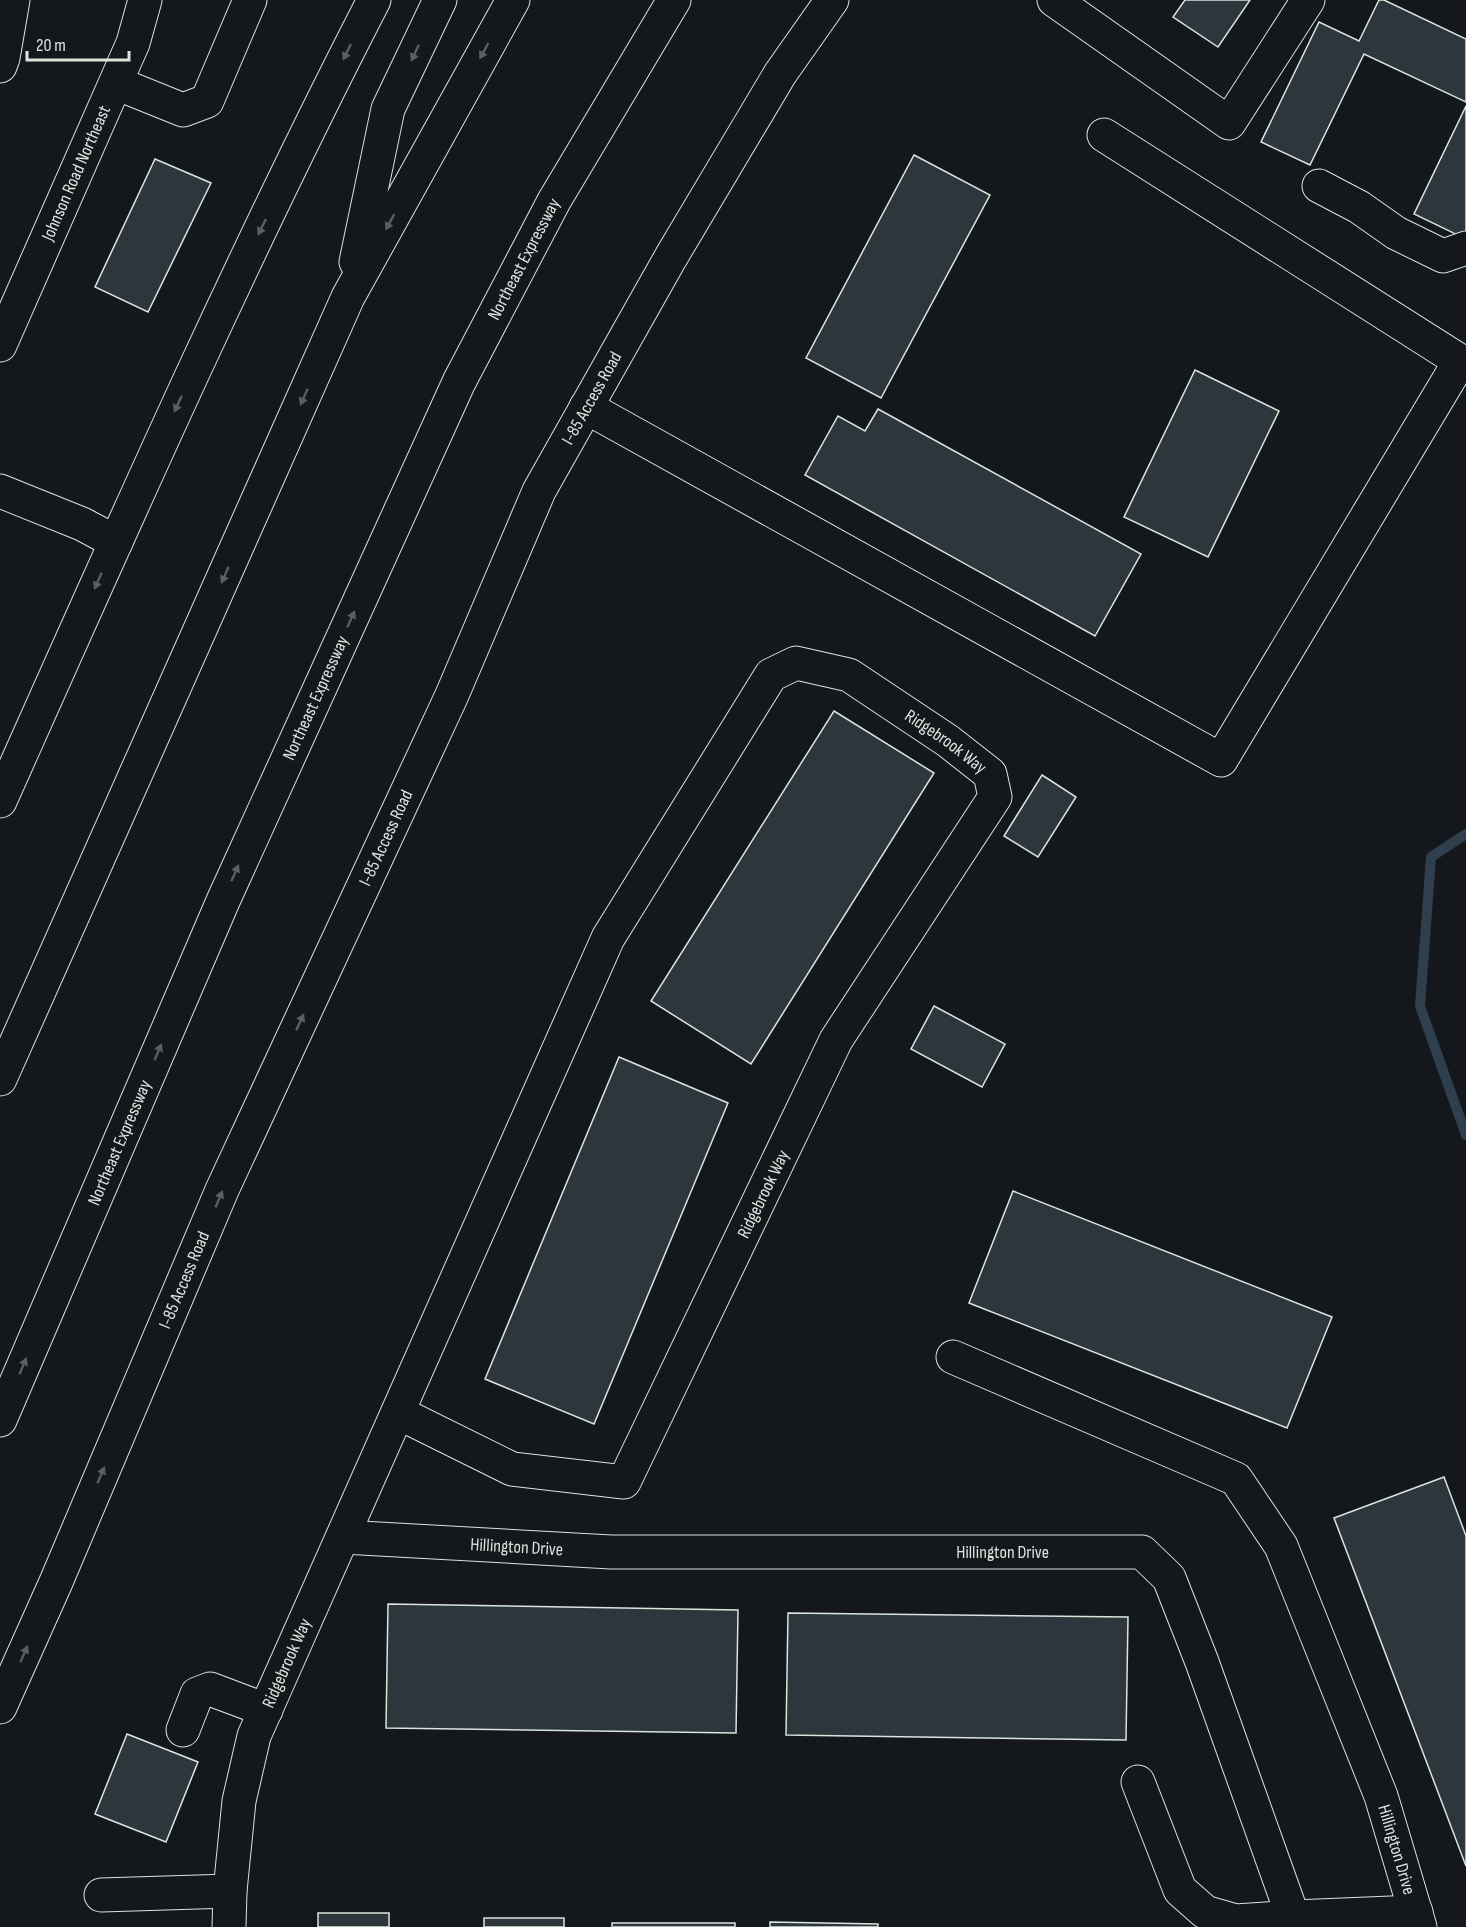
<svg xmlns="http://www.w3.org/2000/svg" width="1466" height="1927" font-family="'Sofia Sans Condensed',sans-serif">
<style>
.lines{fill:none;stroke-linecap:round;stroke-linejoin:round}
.stream{stroke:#2f3f4d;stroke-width:10}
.building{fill:#2c363c;stroke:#d8e6dc;stroke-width:1.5}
.minor-casing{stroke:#d8e6dc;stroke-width:35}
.major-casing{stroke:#d8e6dc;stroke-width:35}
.highway-casing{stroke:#d8e6dc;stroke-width:35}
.minor{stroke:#14181c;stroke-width:33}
.major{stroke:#14181c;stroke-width:33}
.highway{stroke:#14181c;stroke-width:33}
.oneway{fill:#59605f}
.labels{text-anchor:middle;stroke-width:4.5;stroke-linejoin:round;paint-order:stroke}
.street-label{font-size:18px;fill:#d8e6dc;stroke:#14181c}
</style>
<rect width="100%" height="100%" fill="#14181c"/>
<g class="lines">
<!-- stream -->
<path class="stream" d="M1466,834L1431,857L1420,1006L1466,1135"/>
</g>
<!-- building -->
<path class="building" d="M1185,0H1250L1218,47L1173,17Z
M1379,0H1384L1466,39V102L1364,54L1310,165L1261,142L1319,22L1359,41Z
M1466,106V239L1414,214Z
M914,155L990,195L881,398L806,358Z
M155,159L211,183L148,312L95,287Z
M1195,370L1279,411L1208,557L1124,517Z
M878,409L1141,554L1095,636L805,475L838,416L865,431Z
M834,711L934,773L751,1064L651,1001Z
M1042,775L1076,797L1038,857L1004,836Z
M934,1006L1005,1044L982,1087L911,1049Z
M619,1057L728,1103L594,1424L485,1379Z
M1013,1191L1332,1317L1287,1428L969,1303Z
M1444,1477L1466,1536V1866L1334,1518Z
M388,1604L738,1610L736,1733L386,1728Z
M788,1613L1128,1617L1126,1740L786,1735Z
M127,1734L198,1762L166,1842L95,1814Z
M318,1913H389V1927H318Z
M484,1918H564V1927H484Z
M770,1922L878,1924V1927H770Z
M612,1923H735V1927H612Z"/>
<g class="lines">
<defs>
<g id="minor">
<path d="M1054,0L1229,123L1308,0"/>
<path d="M0,66L3,58L13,0"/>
<path d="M116,83L183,110L207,101L250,0"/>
<path d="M1319,186L1359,207L1396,233L1443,256L1466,248"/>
<path id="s1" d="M0,345L133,43L145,0"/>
<path d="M586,407L1221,760L1460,361L1104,135"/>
<path d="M0,491L82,524L116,542"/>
<path id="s2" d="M953,1357L1236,1479L1281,1546L1381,1796L1420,1927"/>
<path id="s3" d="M343,1537L611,1552H1142L1169,1578L1202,1662L1293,1917L1416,1912"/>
<path d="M183,1730L197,1694L210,1689L266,1710"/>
<path d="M1138,1782L1180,1890L1205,1912L1236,1921L1293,1917"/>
<path d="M101,1895L230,1891"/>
<path id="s4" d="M229,1927L230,1891L239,1801L254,1736L608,938L771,675L796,663L849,675L948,741L990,774L995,797L836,1040L624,1482L512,1469L399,1413"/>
</g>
<g id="major">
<path d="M0,801C120,532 239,262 374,0"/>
<path id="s5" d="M0,1707L56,1582L222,1190L452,695L539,491L671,257L780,74L832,0"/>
</g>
<g id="highway">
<path d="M356,262L388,109L440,0"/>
<path d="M0,1079L348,297L513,0"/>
<path id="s6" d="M0,1420L223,901L459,382L554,201L674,0"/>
</g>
</defs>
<!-- minor casing -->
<use href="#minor" class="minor-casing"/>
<!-- major casing -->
<use href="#major" class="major-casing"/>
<!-- highway casing -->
<use href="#highway" class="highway-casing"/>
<!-- minor -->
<use href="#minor" class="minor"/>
<!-- major -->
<use href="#major" class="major"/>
<!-- highway -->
<use href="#highway" class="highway"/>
</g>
<!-- one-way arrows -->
<defs><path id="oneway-solid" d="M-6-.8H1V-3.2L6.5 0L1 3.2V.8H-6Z" transform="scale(1.5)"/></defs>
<g class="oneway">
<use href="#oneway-solid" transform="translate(484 51) rotate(119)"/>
<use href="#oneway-solid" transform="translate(347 52) rotate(116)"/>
<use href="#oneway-solid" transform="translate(415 53) rotate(115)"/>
<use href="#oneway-solid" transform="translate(390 222) rotate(119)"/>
<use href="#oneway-solid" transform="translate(262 227) rotate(116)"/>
<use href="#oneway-solid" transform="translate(304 397) rotate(114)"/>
<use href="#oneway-solid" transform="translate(178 404) rotate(115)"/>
<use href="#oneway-solid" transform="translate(225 575) rotate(114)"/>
<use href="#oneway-solid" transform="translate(98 581) rotate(114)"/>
<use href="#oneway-solid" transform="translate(351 619) rotate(-66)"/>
<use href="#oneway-solid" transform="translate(235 873) rotate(-66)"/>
<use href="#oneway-solid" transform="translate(300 1022) rotate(-65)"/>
<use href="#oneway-solid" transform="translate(158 1052) rotate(-67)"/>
<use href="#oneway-solid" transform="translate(219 1199) rotate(-67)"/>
<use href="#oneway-solid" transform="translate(23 1366) rotate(-67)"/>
<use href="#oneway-solid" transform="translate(101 1475) rotate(-67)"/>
<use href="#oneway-solid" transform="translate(24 1654) rotate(-66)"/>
</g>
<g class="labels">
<!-- street labels -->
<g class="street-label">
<text dy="6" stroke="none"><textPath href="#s1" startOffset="188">Johnson Road Northeast</textPath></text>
<text dy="6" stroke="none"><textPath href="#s6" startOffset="1274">Northeast Expressway</textPath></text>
<text dy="6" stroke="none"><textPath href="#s5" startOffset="1437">I-85 Access Road</textPath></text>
<text dy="6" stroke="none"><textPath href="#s6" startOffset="788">Northeast Expressway</textPath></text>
<text dy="6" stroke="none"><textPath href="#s4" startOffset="1575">Ridgebrook Way</textPath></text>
<text dy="6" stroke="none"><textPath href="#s5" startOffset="951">I-85 Access Road</textPath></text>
<text dy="6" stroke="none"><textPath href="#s6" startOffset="302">Northeast Expressway</textPath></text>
<text transform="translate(763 1194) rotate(-64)" y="6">Ridgebrook Way</text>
<text dy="6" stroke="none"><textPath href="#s5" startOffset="465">I-85 Access Road</textPath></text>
<text dy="6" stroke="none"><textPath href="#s3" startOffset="174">Hillington Drive</textPath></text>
<text dy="6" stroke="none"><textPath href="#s3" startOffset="660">Hillington Drive</textPath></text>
<text dy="6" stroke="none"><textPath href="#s4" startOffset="273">Ridgebrook Way</textPath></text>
<text dy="6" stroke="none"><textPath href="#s2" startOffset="714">Hillington Drive</textPath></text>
</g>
</g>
<!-- scale -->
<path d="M27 51v9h102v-9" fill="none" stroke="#d8e6dc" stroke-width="3"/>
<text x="36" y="51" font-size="18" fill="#d8e6dc" stroke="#14181c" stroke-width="4.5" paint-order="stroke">20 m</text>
</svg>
